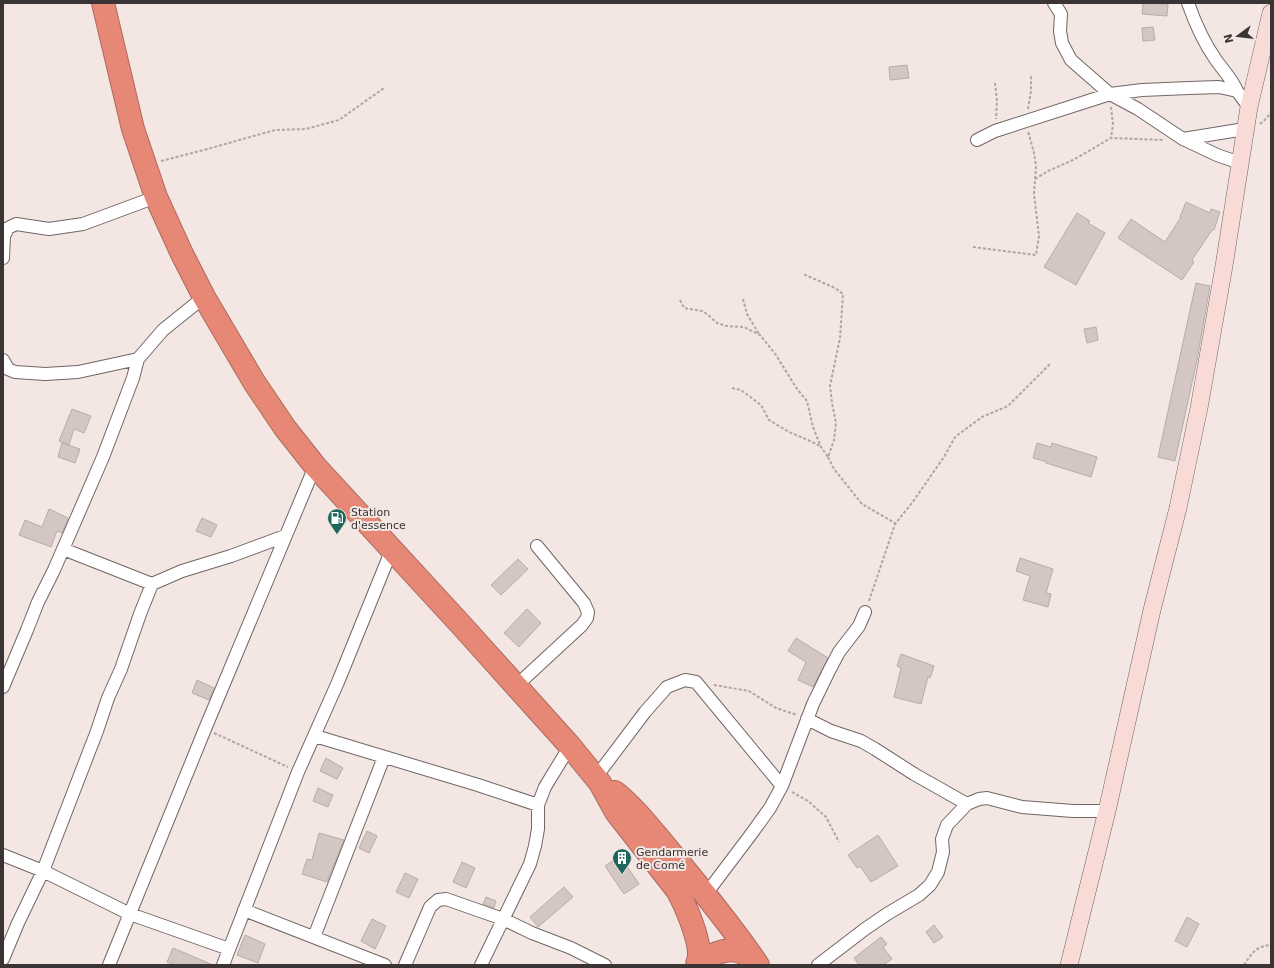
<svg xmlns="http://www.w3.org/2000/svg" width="1274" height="968" font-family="'DejaVu Sans',sans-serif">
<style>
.building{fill:#d3c6c3;stroke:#b8aca9}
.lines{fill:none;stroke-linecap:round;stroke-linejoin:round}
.street-casing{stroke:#716664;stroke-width:14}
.secondary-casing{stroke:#716664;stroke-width:18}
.highway-casing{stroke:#aa6b5f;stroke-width:24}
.path{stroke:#afa5a3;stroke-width:2;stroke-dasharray:3 2;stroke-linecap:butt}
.street{stroke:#fff;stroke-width:12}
.secondary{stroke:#f8dbd6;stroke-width:17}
.highway{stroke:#e78876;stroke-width:22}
.labels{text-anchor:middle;stroke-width:4;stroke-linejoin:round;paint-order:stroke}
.poi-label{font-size:11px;fill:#3a3534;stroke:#f3e6e3;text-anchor:start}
</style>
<rect width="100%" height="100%" fill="#f3e6e3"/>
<!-- building -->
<path class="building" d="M1143,3L1168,4L1167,16L1142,14Z
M1153,27L1155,40L1143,41L1142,28Z
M907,65L909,78L890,80L889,67Z
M1186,202L1210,213L1211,209L1220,212L1214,230H1212L1192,260L1194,262L1182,280L1118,238L1131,219L1165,242L1181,217H1180Z
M1077,213L1090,221L1088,223L1105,233L1076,285L1044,267Z
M1196,283L1210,286L1197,360L1175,461L1158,457Z
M1096,327L1098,340L1087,343L1084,329Z
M72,409L91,416L84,433L74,429L69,445L59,441Z
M62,443L80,449L75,463L58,457Z
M1037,443L1051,447L1052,443L1097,457L1091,477L1046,463L1047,462L1033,458Z
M49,509L68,518L62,533L57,531L51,547L19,535L25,520L42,527Z
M202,518L217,525L211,537L196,531Z
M1020,558L1053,569L1046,593L1051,594L1048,607L1023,600L1030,576L1016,571Z
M518,559L528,569L501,595L491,585Z
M527,609L541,623L519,647L504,633Z
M796,638L828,658L813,687L798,680L806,662L788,651Z
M901,654L934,666L930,678L928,677L921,704L894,697L901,668L897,666Z
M197,680L214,688L209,700L192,693Z
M326,758L343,768L337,779L320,771Z
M318,788L333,795L328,807L313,801Z
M367,831L377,836L369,853L359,848Z
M319,833L344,840L327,882L302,874L307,859L312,860Z
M878,835L898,866L871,882L860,866L857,868L848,855Z
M620,856L639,884L624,894L605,866Z
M462,862L475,868L466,888L453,882Z
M405,873L418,879L409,898L396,892Z
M564,887L573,897L538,927L530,917Z
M486,897L496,901L494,908L483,904Z
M1187,917L1199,924L1187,947L1175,941Z
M372,919L386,926L375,949L361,941Z
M934,925L943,937L934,943L926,932Z
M245,935L265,944L258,963L237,955Z
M881,937L887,944L883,947L892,959L883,965H859L854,958Z
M173,948L213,965H175L167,962Z"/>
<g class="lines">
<defs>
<path id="street" d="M1054,3L1061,14L1060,31L1062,43L1071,60L1110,94L1138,109L1183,139L1217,155L1240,163
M1188,3C1195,23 1204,43 1216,60C1223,70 1232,79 1237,91
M1183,139L1245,129
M977,140L995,131L1110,94L1142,90L1189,88L1219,87L1237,91L1249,107
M3,258L4,236L8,228L16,224L49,229L83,224L156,197
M3,360L8,369L15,372L45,374L78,372L138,359
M63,549L152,584
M516,686L582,625L587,618L588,612L584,603L537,546
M3,687L27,630L38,602L54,570L103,457L133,378L138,359L163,330L204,297
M807,719L831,731L861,741L875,749L914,774L967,804
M315,736L478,785L538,805
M596,777L645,712L667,687L685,680L696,682L782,786
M3,855L43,871L130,914L229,949
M706,894L752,833L770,808L782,786L813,704L829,671L839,652L859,626L865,612
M244,910L385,965
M314,937L384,757
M3,959L18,923L43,871L97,731L108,698L121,669L140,614L152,584L182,571L231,556L285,536
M109,965L205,729L315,466
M223,965L298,772L338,682L392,549
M405,965L430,907L438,900L446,899L503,919L532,933L571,948L605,965
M481,965L530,864L535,846L538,829V805L545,787L570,746
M818,965L865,929L887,914L919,895L930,885L938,872L943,852L942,839L947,825L967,804L979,799L987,798L1022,807L1073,811H1107"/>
<path id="secondary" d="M1069,965L1107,811L1152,610L1178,508L1199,408L1224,266L1249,107L1271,13"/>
<path id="highway" d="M103,3L133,129L156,197L182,254L204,297L254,382L285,428L315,466L463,627L570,746L600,783L616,812L677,890C685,904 700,939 699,956C699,959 697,962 697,965
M615,792C635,808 651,829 667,848C699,886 730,924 758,965
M700,965C715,949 740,943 755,963"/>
</defs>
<!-- street casing -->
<use href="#street" class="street-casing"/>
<!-- secondary casing -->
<use href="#secondary" class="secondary-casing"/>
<!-- highway casing -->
<use href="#highway" class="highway-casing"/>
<!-- path -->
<path class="path" d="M995,83L997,101L996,119
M1111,107L1113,124L1111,138
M1028,109L1031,91V76
M1260,124L1267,118L1271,112
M161,161L211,148L275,130L306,129L339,120L384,88
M1035,179L1048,171L1073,160L1111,138L1164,140
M973,247L1036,255L1039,236L1034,194L1036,166L1034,153L1028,131
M743,299L747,314L759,334
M680,300L684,308L702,311L707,314L717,323L726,326L744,327L760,335L776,355L797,389L807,401L813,427L821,447L828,457L834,440L836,423L832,403L830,386L840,338L843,294L835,288L803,274
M732,388L741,390L761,405L769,420L789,432L808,440L820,446
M828,457L834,469L862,504L895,523
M869,601L895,524L912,503L944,457L955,437L982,417L1008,406L1050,364
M714,685L749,691L776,708L797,715
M214,733L288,767
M792,792L808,801L826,817L839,842
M1244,965C1252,953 1256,946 1271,945"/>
<!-- street -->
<use href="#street" class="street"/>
<!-- secondary -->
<use href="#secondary" class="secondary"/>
<!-- highway -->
<use href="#highway" class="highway"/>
</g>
<!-- icons -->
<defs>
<symbol id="fuel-pin" viewBox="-11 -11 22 30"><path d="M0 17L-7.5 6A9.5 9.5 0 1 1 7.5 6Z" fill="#1e675c" stroke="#f3e6e3"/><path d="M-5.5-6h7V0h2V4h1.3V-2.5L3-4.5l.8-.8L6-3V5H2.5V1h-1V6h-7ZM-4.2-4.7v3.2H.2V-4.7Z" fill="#fff"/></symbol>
<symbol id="building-pin" viewBox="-11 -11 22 30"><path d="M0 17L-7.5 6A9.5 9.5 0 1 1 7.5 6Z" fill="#1e675c" stroke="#f3e6e3"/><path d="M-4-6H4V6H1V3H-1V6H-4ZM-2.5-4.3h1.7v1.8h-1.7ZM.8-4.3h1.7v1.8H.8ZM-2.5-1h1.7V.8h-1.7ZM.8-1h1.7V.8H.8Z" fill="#fff"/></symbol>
</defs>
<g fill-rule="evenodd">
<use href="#fuel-pin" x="326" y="507" width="22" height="30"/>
<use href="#building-pin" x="611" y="847" width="22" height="30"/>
</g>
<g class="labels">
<!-- poi labels -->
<g class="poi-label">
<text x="351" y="516">Station<tspan x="351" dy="13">d'essence</tspan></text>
<text x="636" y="856">Gendarmerie<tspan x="636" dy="13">de Comé</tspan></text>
</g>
</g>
<!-- border -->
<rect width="1274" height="968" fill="none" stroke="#3a3534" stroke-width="8"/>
<!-- north arrow -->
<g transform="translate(1238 36) rotate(255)" stroke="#f3e6e3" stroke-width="3" paint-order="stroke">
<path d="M0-3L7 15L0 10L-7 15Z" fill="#3a3534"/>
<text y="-6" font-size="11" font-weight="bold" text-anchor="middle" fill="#3a3534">N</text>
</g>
</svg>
